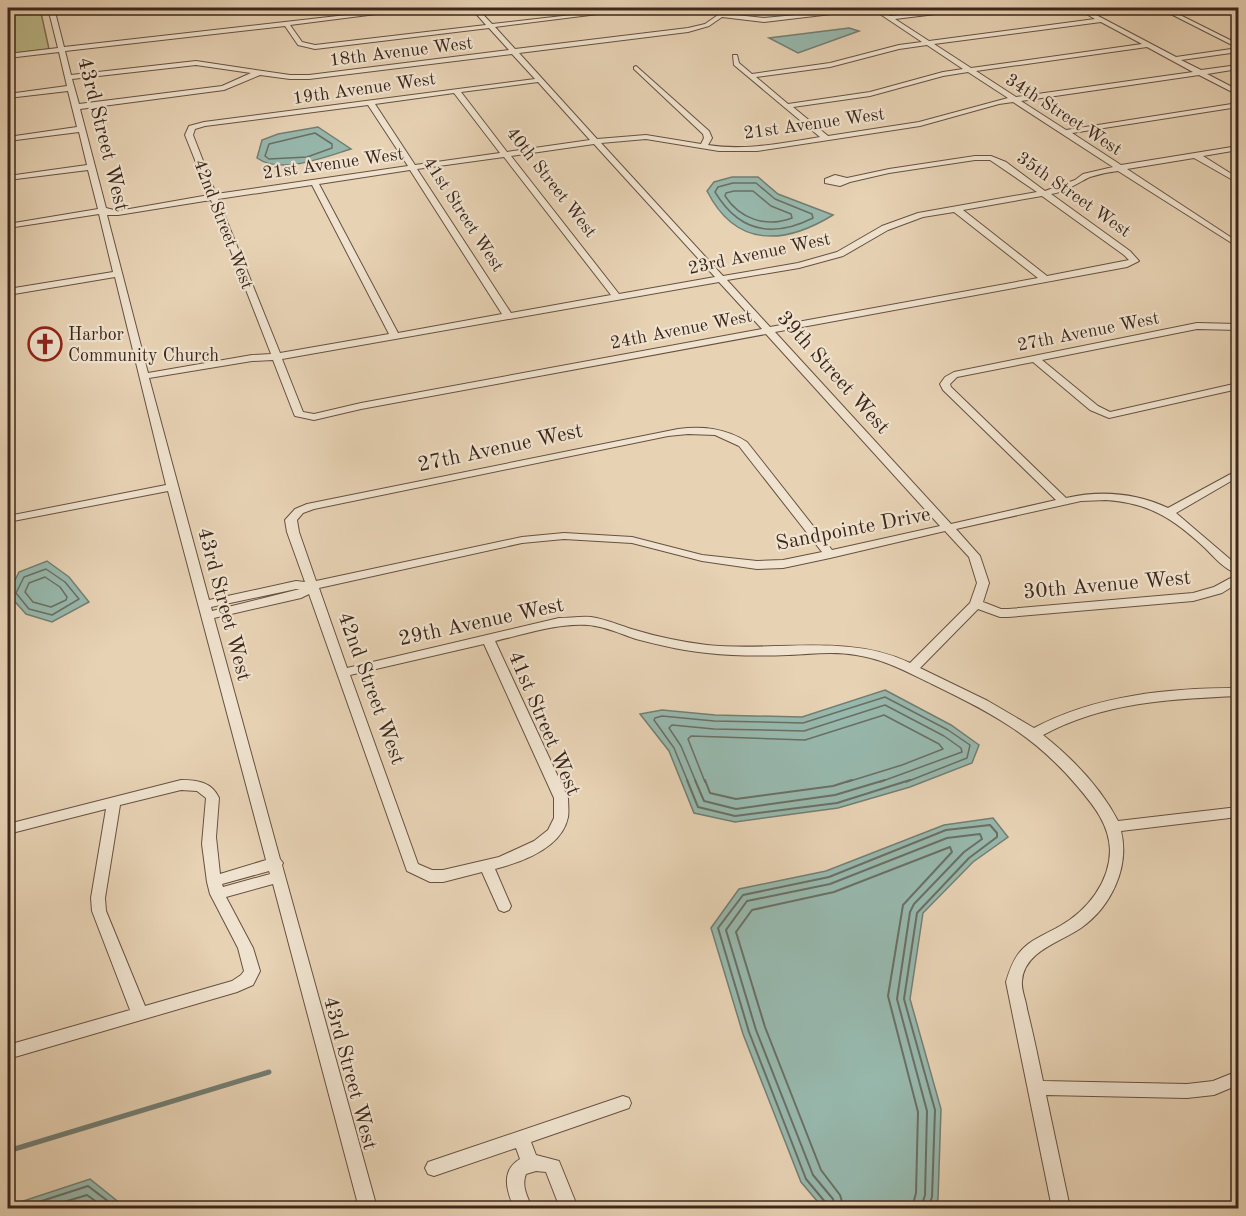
<svg xmlns="http://www.w3.org/2000/svg" width="1246" height="1216" font-family="'Old Standard TT',serif">
<style>
.green{fill:#bcba89;stroke:#7c7052;stroke-width:1.5}
.water{fill:#97b8ad;stroke:#737e73;stroke-width:1.5}
.lines{fill:none;stroke-linecap:round;stroke-linejoin:round}
.shore-far1{stroke:#6a6f64;stroke-width:1.5}
.shore{stroke:#6a6f64;stroke-width:2}
.stream{stroke:#737e73;stroke-width:5}
.minor-casing{stroke:#675141;stroke-width:2}
.minor{fill:#efe2ce;fill-rule:evenodd}
.labels{text-anchor:middle;stroke-width:4.5;stroke-linejoin:round;paint-order:stroke}
.far-street-label{font-size:18px;fill:#3c261b;stroke:#efe2ce}
.far-poi-label{font-size:18px;fill:#3c261b;stroke:#efe2ce;text-anchor:start}
.street-label{font-size:21px;fill:#3c261b;stroke:#efe2ce}
</style>
<rect width="100%" height="100%" fill="#e7d2b4"/>
<filter id="stains"><feTurbulence type="fractalNoise" baseFrequency=".00333" numOctaves="4"/><feColorMatrix values="0 0 0 0 .2 0 0 0 0 .09 0 0 0 0 .02 0 0 0 .5 -.17"/></filter>
<radialGradient id="worn" r=".72"><stop offset=".6" stop-color="#630" stop-opacity="0"/><stop offset="1" stop-color="#630" stop-opacity=".3"/></radialGradient>
<!-- green -->
<path class="green" d="M8,8H40L49,49L8,54Z"/>
<!-- water -->
<path class="water" d="M849,28L859,31L798,53L769,38Z
M318,127L351,149C325,157 281,175 257,158L262,140L278,134Z
M732,177H758L778,194L833,215C784,245 736,248 707,191L714,182Z
M47,561L69,577L89,602L52,622L26,614L8,594L19,572Z
M885,690L951,725L979,745L972,763L910,787L838,808L735,822L694,813L669,751L640,714L662,710L715,715L802,717Z
M993,818L1008,837L973,862L923,913L910,999L941,1109L938,1199L933,1208H823L801,1182L743,1034L711,928L739,889L826,871L944,825Z
M90,1179L126,1208H8V1206Z"/>
<g class="lines">
<!-- shore-far1 -->
<path class="shore-far1" d="M315,133L332,144V148L307,157L269,159L265,156L269,144Z
M733,183H756L775,199L812,214L813,218C773,238 739,232 715,192L718,187Z
M734,191H753L771,206L791,214L792,218C766,228 740,219 725,196L726,193Z
M46,569L65,582L79,599L52,615L29,609L16,593L24,577Z
M45,577L60,587L67,597L66,600L51,607L33,602L25,592L29,583Z
M688,782L674,748L654,720L655,718L662,716L714,721L803,723L885,697L948,730L970,745L967,758L906,782
M696,782L681,746L669,728L672,725L714,729L804,731L885,705L944,736L961,748L962,752L880,782
M705,782L688,739L691,736L805,740L884,715L939,744L943,749L902,765L847,782"/>
<!-- shore -->
<path class="shore" d="M687,780L698,807L735,816L837,803L910,780
M695,780L704,801L736,809L835,795L885,780
M705,780L710,793L736,799L833,786L852,780
M20,1208L88,1186L117,1208
M44,1208L87,1195L105,1208
M827,1208L826,1203L806,1179L749,1032L718,928L743,895L829,877L946,830L990,825L997,833V837L969,858L917,913L904,999L935,1110L932,1197L928,1208
M835,1208L833,1199L813,1175L756,1030L726,930L747,901L830,884L947,838L980,834L982,839L964,852L914,904L910,912L897,999L927,1111L925,1195L921,1208
M844,1208L840,1195L821,1170L765,1027L736,932L752,910L834,892L950,847L952,852L903,905L888,996L918,1112L916,1193L912,1208"/>
<!-- stream -->
<path class="stream" d="M8,1151L269,1072"/>
<defs>
<path id="minor" d="M48,8H54L64,47L408,8H423L290,25L302,42L315,45L486,25L471,8H477L492,24L632,8H646L495,27L515,49L688,28L705,24L728,8H734L727,14L764,18L868,8L865,10L764,22L722,17L709,26L688,32L519,53L597,139L646,135L701,144L704,138L703,134L634,69V67L636,66L709,131L712,138L708,145C745,151 783,143 820,137L734,65L733,55H737L739,63L752,74L830,63L899,45L922,42L871,8H877L890,16L971,8L968,10L895,19L929,41L1095,19L1076,8H1083L1176,57L1238,48V52L1181,60L1201,70L1238,65V69L1207,74L1238,90V95L1199,75L1021,101L1066,130L1238,103V107L1072,133L1121,165L1238,146V150L1203,156L1238,178V183L1194,158L1127,169L1238,242V247L1118,171C1109,172 1099,174 1090,177C1077,183 1066,192 1051,194L1130,251L1139,261L1127,267L775,332L951,524L1056,500L943,390L940,384L945,377L954,372L1197,323L1238,324V330L1197,329L1042,360L1098,406L1110,412L1238,383V389L1109,418L1090,410L1033,362L957,377L950,384L951,387L1066,498C1101,490 1136,493 1168,508L1238,470V477L1176,513L1238,566V583L1222,593L1193,601L1008,617H1000L978,609L920,668L988,701L1034,728C1096,695 1169,688 1238,688V696C1170,699 1104,702 1043,735C1072,758 1101,788 1118,821L1238,807V817L1121,831C1130,867 1111,907 1081,928C1061,942 1024,951 1022,981C1021,990 1026,1000 1027,1009C1033,1033 1038,1057 1043,1081L1187,1084L1213,1081L1238,1071V1085L1214,1095L1187,1098L1046,1095L1070,1208H1052L1006,982C1009,972 1012,962 1019,953C1029,940 1046,934 1060,926C1087,911 1110,882 1110,850C1109,824 1094,806 1078,787C1034,735 992,713 932,684C907,672 884,659 856,655C834,651 811,654 788,655C762,656 734,656 707,653C684,651 659,645 636,639C621,634 604,626 588,625C557,623 526,634 495,641L568,798C568,804 569,811 568,817C562,848 522,862 495,869L511,906L509,910L504,912L499,910L482,872L443,882H430L407,871L309,594L301,598L214,618L280,859L283,863L282,865L377,1208H359L273,884L226,897L253,948L260,971L253,985L237,992L8,1059V1045L130,1010L92,911L91,898L106,809L8,834V824L181,780C197,780 212,782 219,798L216,837L220,874L266,860L168,491L8,522V516L166,485L115,277L8,295V289L113,272L99,214L8,228V224L98,209L88,170L8,180V176L87,165L79,132L8,141V137L77,127L68,91L8,98V94L67,86L59,52L8,58V54L58,48ZM1101,22L1142,44L971,68L934,44ZM285,26L298,45L315,49L489,28L509,50L309,75H290L196,61L71,75L65,51ZM927,45L963,69L943,72L870,92L788,104L756,77L830,67L899,49ZM1147,47L1193,72L1016,97L976,71ZM512,54L535,79L204,122L189,126L185,135L209,195L118,211L106,208L80,109L224,90L260,75L290,79H309ZM196,65L251,73L222,86L79,104L72,79ZM968,72L1008,98L919,122L828,136L793,107L870,96L943,76ZM538,82L590,140L507,152L461,92ZM454,93L500,153L415,165L375,104ZM1013,102L1113,167L1083,174L1075,180L1045,191L1006,162L991,156H975L889,169L847,178L835,175L825,179V183L840,186L850,182L889,173L975,160H990L1037,192L918,213L882,226L837,252L798,263L723,276L601,143L646,139L719,151H757L920,126L999,104ZM368,105L408,166L216,194L193,135L195,129L205,126ZM594,144L715,277L619,294L511,156ZM504,157L611,295L511,313L417,169ZM410,170L502,314L398,333L319,184ZM312,185L389,334L280,353L218,199ZM1042,196L1124,255L1129,260L1047,276L963,210ZM211,200L271,354L252,355L148,373L107,215H118ZM954,212L1038,278L770,327L727,280L799,268L843,256L888,230L923,217ZM719,282L762,329L361,403L314,414L303,412L282,359ZM766,334L940,526L832,550L747,442C725,428 703,426 678,429L307,504L295,509L285,520L287,532L305,582L296,581L209,600L149,378L252,361L273,360L294,414L295,416L314,420L361,409ZM688,434L715,435L739,446L822,552L783,560L757,561L702,555L632,537L564,533L522,537L316,581L299,532L297,520L303,513L314,509L668,436ZM1106,500C1150,503 1174,519 1205,548C1214,557 1225,570 1238,574L1214,587L1193,593L1008,609H1001L983,602L989,583L980,556L956,529L1081,501ZM945,531L969,557L977,583L970,603L910,663C849,633 773,652 707,645C683,642 658,637 635,630C621,626 606,619 591,617C581,616 569,618 559,618L347,668L319,588L522,543L564,539L632,543L702,561L757,569L783,568L830,558ZM296,589H300L212,611L211,607ZM484,644L554,798V818L548,830L534,841L499,857L443,870H432L418,864L350,675ZM181,790L197,791L206,798L202,844L207,882L210,894L238,948L244,971L241,975L232,981L145,1006L106,911L105,898L120,805ZM269,871L270,874L223,887L222,884Z
M1159,8H1166L1238,44V48Z
M623,1096L629,1098L631,1103L629,1108L531,1142L536,1155L559,1161L578,1208H560L546,1172L536,1171L526,1174C521,1187 528,1197 532,1208H514C507,1191 500,1171 520,1159L516,1148L434,1176L428,1174L425,1168L428,1162L434,1160Z"/>
</defs>
<!-- minor casing -->
<use href="#minor" class="minor-casing"/>
<!-- minor -->
<use href="#minor" class="minor"/>
</g>
<!-- icons -->
<defs>
<symbol id="church-ring" viewBox="-11 -11 22 22"><circle r="9.5" fill="#efe2ce" stroke="#8f2418" stroke-width="1.5"/><path d="M-1.2-6h2.4v3.5h3.3v2.4h-3.3V6h-2.4V-.1h-3.3v-2.4h3.3Z" fill="#8f2418"/></symbol>
</defs>
<g fill-rule="evenodd">
<use href="#church-ring" x="26" y="325" width="38" height="38"/>
</g>
<g class="labels">
<!-- far-street labels -->
<g class="far-street-label">
<text transform="translate(401 51) rotate(-7)" y="6">18th Avenue West</text>
<text transform="translate(364 88) rotate(-8)" y="6">19th Avenue West</text>
<text transform="translate(1064 114) rotate(33)" y="6">34th Street West</text>
<text transform="translate(814 123) rotate(-8)" y="6">21st Avenue West</text>
<text transform="translate(333 163) rotate(-8)" y="6">21st Avenue West</text>
<text transform="translate(552 182) rotate(52)" y="6">40th Street West</text>
<text transform="translate(1074 194) rotate(35)" y="6">35th Street West</text>
<text transform="translate(464 214) rotate(57)" y="6">41st Street West</text>
<text transform="translate(224 224) rotate(69)" y="6">42nd Street West</text>
<text transform="translate(759 253) rotate(-12)" y="6">23rd Avenue West</text>
<text transform="translate(681 329) rotate(-11)" y="6">24th Avenue West</text>
<text transform="translate(1088 331) rotate(-11)" y="6">27th Avenue West</text>
</g>
<!-- far-poi labels -->
<g class="far-poi-label">
<text x="68" y="340">Harbor<tspan x="68" dy="21">Community Church</tspan></text>
</g>
<!-- street labels -->
<g class="street-label">
<text transform="translate(104 134) rotate(76)" y="7">43rd Street West</text>
<text transform="translate(834 372) rotate(48)" y="7">39th Street West</text>
<text transform="translate(500 447) rotate(-12)" y="7">27th Avenue West</text>
<text transform="translate(853 528) rotate(-11)" y="7">Sandpointe Drive</text>
<text transform="translate(1107 584) rotate(-5)" y="7">30th Avenue West</text>
<text transform="translate(225 604) rotate(75)" y="7">43rd Street West</text>
<text transform="translate(481 621) rotate(-12)" y="7">29th Avenue West</text>
<text transform="translate(372 688) rotate(70)" y="7">42nd Street West</text>
<text transform="translate(545 723) rotate(67)" y="7">41st Street West</text>
<text transform="translate(351 1073) rotate(75)" y="7">43rd Street West</text>
</g>
</g>
<!-- margin -->
<rect width="1246" height="1216" fill="none" stroke="#e7d2b4" stroke-width="30"/>
<rect x="9" y="9" width="1228" height="1198" fill="none" stroke="#3c261b" stroke-width="3"/>
<rect x="15" y="15" width="1216" height="1186" fill="none" stroke="#3c261b" stroke-width="1.5"/>
<rect width="100%" height="100%" filter="url(#stains)"/>
<rect width="100%" height="100%" fill="url(#worn)"/>
</svg>
